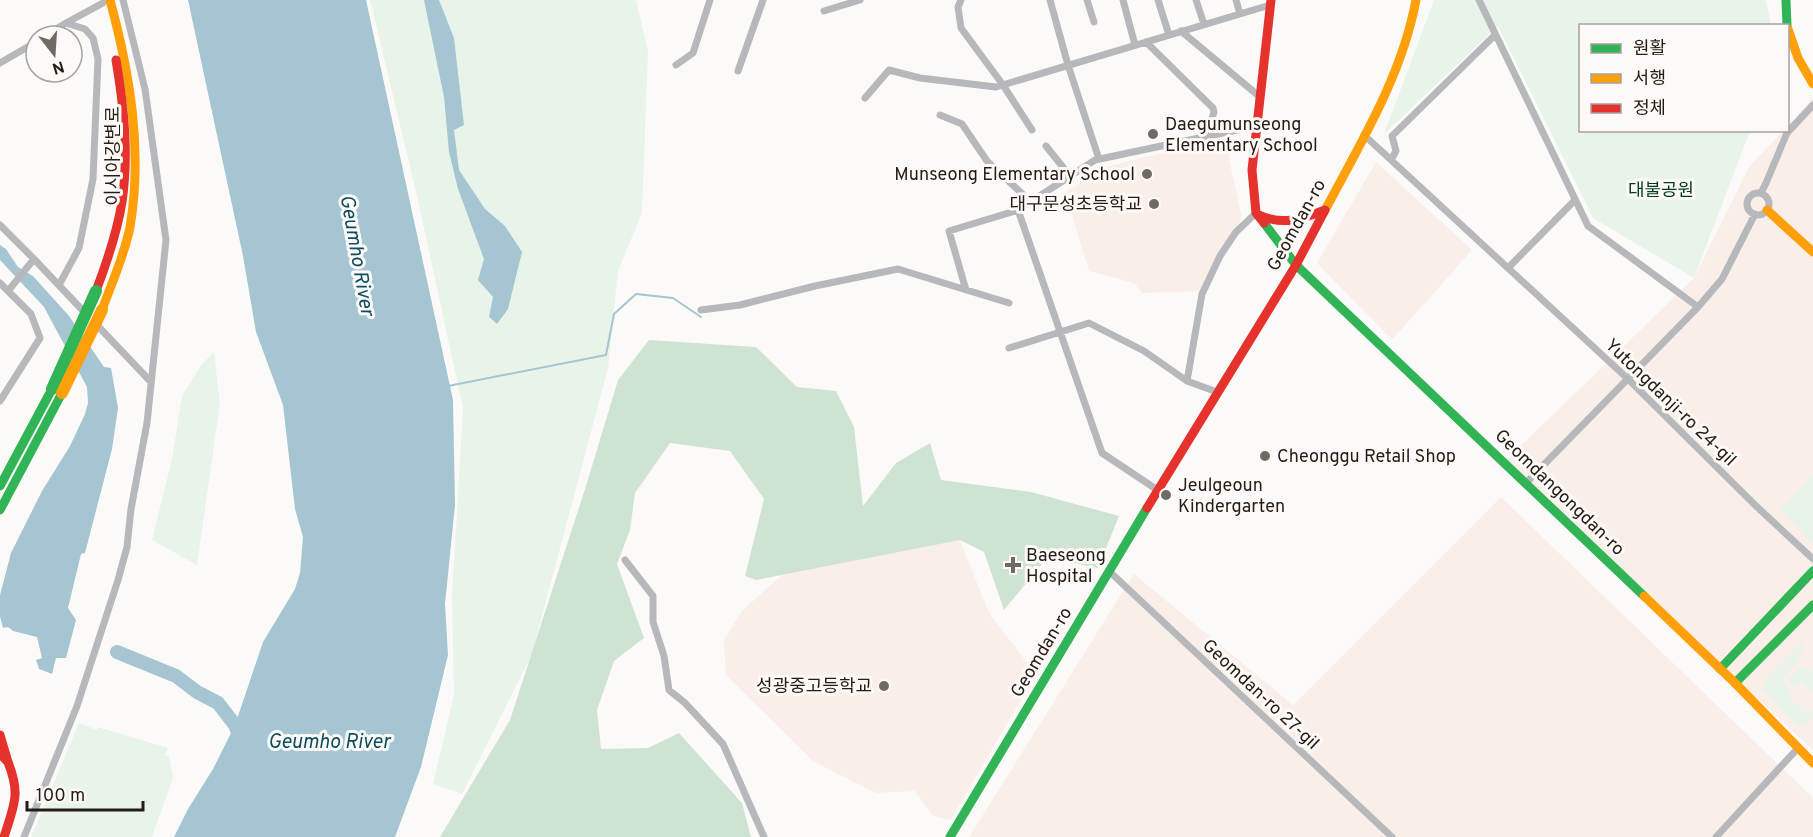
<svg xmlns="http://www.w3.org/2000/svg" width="1813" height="837" font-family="Overpass,'Noto Sans KR',sans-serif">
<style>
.built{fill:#f9eee8}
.green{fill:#e8f4e9}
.forest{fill:#cfe3d2}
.water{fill:#a4c5d1}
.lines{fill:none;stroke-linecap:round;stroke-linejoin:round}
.stream{stroke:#a4c5d1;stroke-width:2}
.river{stroke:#a4c5d1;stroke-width:14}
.street{stroke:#b6b8bc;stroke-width:7}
.fast{stroke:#30b455;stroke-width:9}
.slow{stroke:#ff9f0a;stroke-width:9}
.jam{stroke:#e5322d;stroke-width:9}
.fast-bridge{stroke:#30b455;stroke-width:12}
.slow-bridge{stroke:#ff9f0a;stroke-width:12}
.poi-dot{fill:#706a67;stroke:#fdf9f7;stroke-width:2}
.labels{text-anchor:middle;stroke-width:6;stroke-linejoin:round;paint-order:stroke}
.poi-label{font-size:18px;fill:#241c19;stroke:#fdf9f7;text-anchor:start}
.street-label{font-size:18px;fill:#241c19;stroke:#fdf9f7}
.park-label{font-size:18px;fill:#003d19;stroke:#fdf9f7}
.water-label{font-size:20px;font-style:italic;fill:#0c4e61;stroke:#fdf9f7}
</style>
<rect width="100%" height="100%" fill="#fcfaf8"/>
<!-- built -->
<path class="built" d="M1813,98V750L1503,463L1694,278L1749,167L1783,131L1788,130V126Z
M1229,137V160L1242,217L1238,228L1215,259L1199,291L1142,293L1134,283L1130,282L1089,271L1065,192L1109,166Z
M1376,162L1472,250L1392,340L1317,263Z
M1501,497L1813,798V837H969L1134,574L1293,705Z
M960,540L989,613L1025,660L1037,672L951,820L933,816L915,791L876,793L813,761L726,675L724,640L742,611L794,564Z"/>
<!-- green -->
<path class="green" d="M370,0H636L648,51L642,213L618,271L608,368L532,654L462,794L433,784L454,695L452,596L463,408L417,196Z
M1434,0H1766L1771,25L1580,26V130L1750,131L1694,278L1593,218L1498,26L1384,134Z
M214,352L220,403L197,565L152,540L172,459L182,396L201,365Z
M1813,475V542H1812L1780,509Z
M1801,643L1805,648L1796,657L1799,660L1784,676V683L1791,691L1788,695L1806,713L1810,710L1813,713V717L1803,727H1799L1762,689L1764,681Z
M1802,665L1810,672L1813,670V692L1801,681L1794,688L1791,684L1790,678Z
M79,723L97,730L98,727L168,748L165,755L169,756L173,778L152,837H31Z"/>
<!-- forest -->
<path class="forest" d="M649,340L756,347L797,387L836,391L854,427L863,506L896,463L930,443L941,480L1031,492L1119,516L1098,568L1047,558L1004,610L984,552L960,540L756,580L745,576L764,499L730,451L670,443L635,493L630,530L617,564L644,638L614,661L597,710L601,749L648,748L679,733L742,803L751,837H440L510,720L586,486L618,380Z"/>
<!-- water -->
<path class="water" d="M188,0H366L453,400L455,505L445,604L448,655L421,767L395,837H174L188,809L213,769L235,725L263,642L295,589L300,573L303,537L295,509L283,405L256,332L243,256Z
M424,0H439L454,38L464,125L454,130L459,170L485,209L505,226L522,252L508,309L497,324L489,317L493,297L478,280L484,259L458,189L449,152L444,97Z
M0,245L6,249L18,267L33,276L69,316L104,367L111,368L118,408L112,449L85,553L81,554L68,608L76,620L66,658H56L52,674L39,669L36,660L42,658L37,637L13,631L8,627L3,628L0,616V595L11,553L42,491L70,446L85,414L88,403L87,387L44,307L0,260Z"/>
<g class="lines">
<!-- stream -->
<path class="stream" d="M448,386L606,355L614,314L636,294L673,298L701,317"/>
<!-- river -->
<path class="river" d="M117,652L176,676L197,692L218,703L235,725L242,742"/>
<!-- street -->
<path class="street" d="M961,0L958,7L961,28L1003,85L1032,130
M1050,0L1068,65L1099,159
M1087,0L1094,22
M1123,0L1135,45
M1158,0L1169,35
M1196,0L1204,24
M1236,0L1240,14
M1479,0L1588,226L1698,307
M824,11L860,0
M66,23L103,3
M1181,31L1260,97
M45,36L66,23L85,29L93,38L98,59L93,179L79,248L59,285
M1146,42L1213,108L1214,112L1206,137
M0,63L36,42
M676,65L693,53L710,0
M738,71L763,0
M865,98L889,70L920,78L996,87L1270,5
M940,115L962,124L987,161L1031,202
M1364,135L1627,378L1755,505L1813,559
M1046,146L1070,176
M1391,160L1396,151L1392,136L1495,35
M1761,193L1766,183L1787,133L1813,105
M1747 204a11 11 0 1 1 22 0a11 11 0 1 1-22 0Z
M1018,210L1102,453L1159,491
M0,225L34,259L8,291L31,314L40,338L0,401
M34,259L87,315
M1508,268L1575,200
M0,283L8,291
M966,290L949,231L1018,210L1095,160L1256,126
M701,310L740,305L815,286L898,269L1009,303
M95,323L151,382
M1009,348L1089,323L1144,351L1187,381L1217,392
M1187,381L1202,294L1220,256L1236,232L1256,213
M1525,484L1698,307L1722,279L1755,214
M625,560L653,596V622L664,656L669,690L685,703L723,744L764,837
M1110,572L1392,837
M24,837L77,706L118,580L127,547L131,509L147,423L166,240L145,89L123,0
M1716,837L1798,748"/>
<!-- fast -->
<path class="fast" d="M1786,0L1787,26
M1264,223L1296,265L1644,596
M0,486L52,389
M0,510L62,393
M1720,669L1813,571
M1735,683L1813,605
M950,837L1147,508"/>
<!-- slow -->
<path class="slow" d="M1788,29L1798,58L1813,84
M1767,210L1813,252
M1324,212C1360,144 1402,76 1416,0
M102,310C112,282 124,257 130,227C143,151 130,74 110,0
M1644,596L1735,683L1813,763"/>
<!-- jam -->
<path class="jam" d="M1259,215C1283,226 1302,219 1325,210
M1264,223L1256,213L1252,170L1271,0
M96,291C107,262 117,233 122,202C129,155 124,107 116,60
M1147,508L1296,265L1324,212
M0,735L8,762L0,754
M4,837C14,805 21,795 8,762"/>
<!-- fast-bridge -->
<path class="fast-bridge" d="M52,389L96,291"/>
<!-- slow-bridge -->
<path class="slow-bridge" d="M62,393L102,310"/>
</g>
<!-- markers -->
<g class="poi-dot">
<circle cx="1153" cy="134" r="6"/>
<circle cx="1147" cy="174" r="6"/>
<circle cx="1154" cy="204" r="6"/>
<circle cx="1265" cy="456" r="6"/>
<circle cx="1166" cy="495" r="6"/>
<path d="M1010 556h6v6h6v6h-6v6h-6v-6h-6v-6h6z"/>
<circle cx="884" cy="686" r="6"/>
</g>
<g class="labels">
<!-- poi labels -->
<g class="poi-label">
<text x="1165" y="130">Daegumunseong<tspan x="1165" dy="21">Elementary School</tspan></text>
<text x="1135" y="180" text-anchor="end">Munseong Elementary School</text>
<text x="1142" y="210" text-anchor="end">대구문성초등학교</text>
<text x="1277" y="462">Cheonggu Retail Shop</text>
<text x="1178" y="491">Jeulgeoun<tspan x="1178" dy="21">Kindergarten</tspan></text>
<text x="1026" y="561">Baeseong<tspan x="1026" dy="21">Hospital</tspan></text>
<text x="872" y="692" text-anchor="end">성광중고등학교</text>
</g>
<!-- street labels -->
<g class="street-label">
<text transform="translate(113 156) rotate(-90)" y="6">이시아강변로</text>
<text transform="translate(1296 225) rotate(-61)" y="6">Geomdan-ro</text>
<text transform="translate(1671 402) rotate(44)" y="6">Yutongdanji-ro 24-gil</text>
<text transform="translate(1560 492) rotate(44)" y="6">Geomdangongdan-ro</text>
<text transform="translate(1041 652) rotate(-59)" y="6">Geomdan-ro</text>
<text transform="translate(1261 694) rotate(43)" y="6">Geomdan-ro 27-gil</text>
</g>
<!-- park labels -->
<g class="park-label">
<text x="1661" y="196">대불공원</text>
</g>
<!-- water labels -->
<g class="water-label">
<text transform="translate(358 255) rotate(80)" y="7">Geumho River</text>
<text x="329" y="748">Geumho River</text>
</g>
</g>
<!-- legend -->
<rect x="1579" y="24" width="210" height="108" fill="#fdf9f7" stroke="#a6a19e" stroke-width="1.5"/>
<rect x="1591" y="44" width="30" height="9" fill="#30b455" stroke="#a6a19e" stroke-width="1.5"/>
<text x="1633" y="54" font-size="18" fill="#241c19">원활</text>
<rect x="1591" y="74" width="30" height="9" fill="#ff9f0a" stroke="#a6a19e" stroke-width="1.5"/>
<text x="1633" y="84" font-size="18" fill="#241c19">서행</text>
<rect x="1591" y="104" width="30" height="9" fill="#e5322d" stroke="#a6a19e" stroke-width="1.5"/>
<text x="1633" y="114" font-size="18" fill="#241c19">정체</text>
<!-- north arrow -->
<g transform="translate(54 54) rotate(163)"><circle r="28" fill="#fdf9f7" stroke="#a6a19e" stroke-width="1.5"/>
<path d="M0-4.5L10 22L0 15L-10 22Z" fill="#706a67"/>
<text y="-9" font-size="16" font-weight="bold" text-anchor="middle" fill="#241c19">N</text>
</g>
<!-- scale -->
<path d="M27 801v9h116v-9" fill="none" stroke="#241c19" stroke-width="3"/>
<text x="36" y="801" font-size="18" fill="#241c19" stroke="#fdf9f7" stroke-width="4.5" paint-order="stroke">100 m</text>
</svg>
